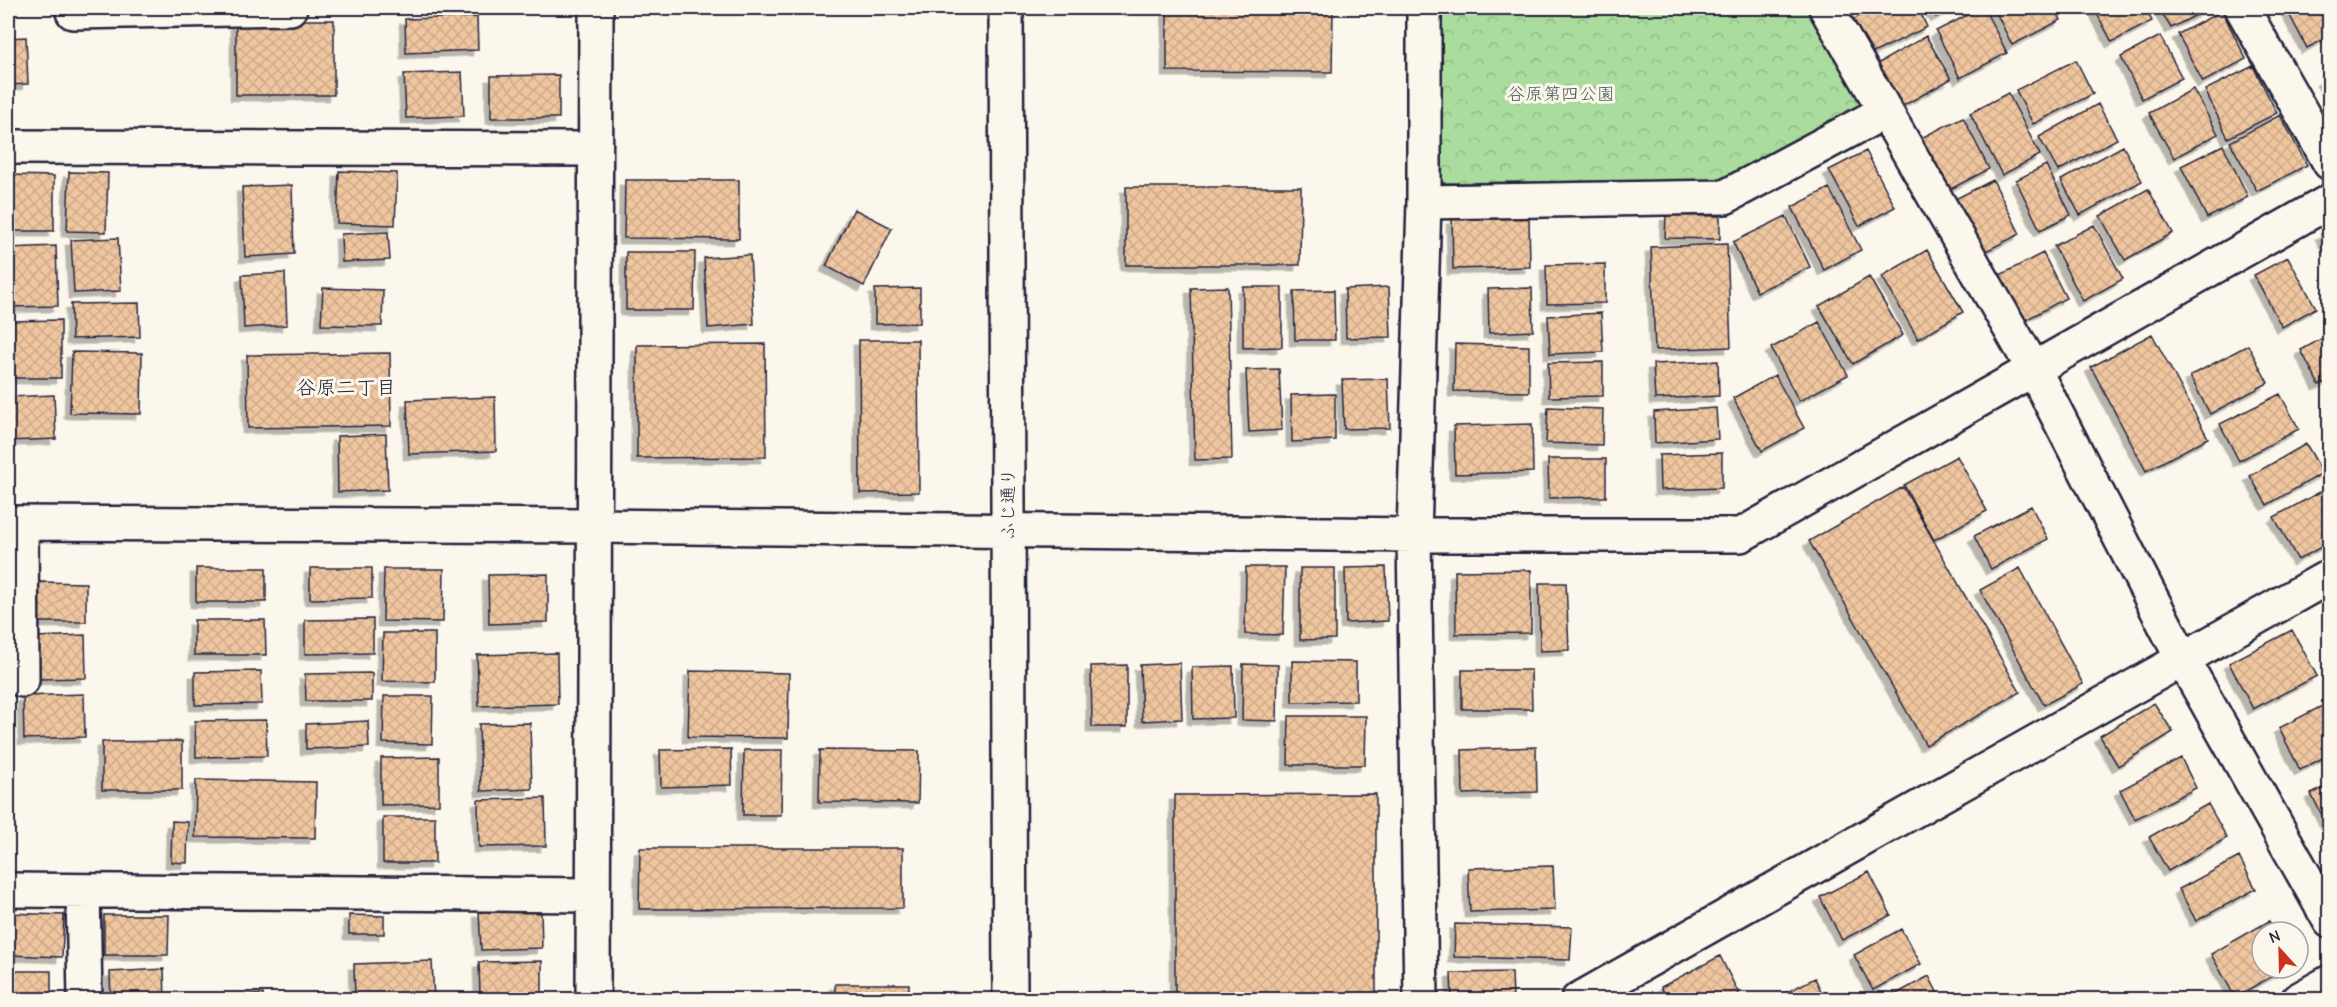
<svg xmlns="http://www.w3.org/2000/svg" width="2337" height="1007" font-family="'Comic Neue','Klee One',sans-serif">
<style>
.park{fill:url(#park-crowns);stroke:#667f6c;stroke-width:1.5}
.building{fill:url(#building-cross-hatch);stroke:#22223b;stroke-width:1.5;filter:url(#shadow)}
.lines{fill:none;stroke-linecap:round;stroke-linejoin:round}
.minor-casing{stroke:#22223b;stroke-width:38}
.minor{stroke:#fbf7ec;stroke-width:33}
.labels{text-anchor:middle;stroke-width:6;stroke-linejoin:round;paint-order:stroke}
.park-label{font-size:18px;fill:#4a5a58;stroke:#fbf7ec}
.street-label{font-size:18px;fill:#22223b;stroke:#fbf7ec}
.neighbourhood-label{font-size:20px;fill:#22223b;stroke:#fbf7ec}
</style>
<defs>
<pattern id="park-crowns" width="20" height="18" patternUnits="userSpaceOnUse" patternTransform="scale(1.5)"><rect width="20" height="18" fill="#a9dc9d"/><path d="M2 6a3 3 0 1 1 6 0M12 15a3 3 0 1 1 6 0" fill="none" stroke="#91bc88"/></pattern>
<pattern id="building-cross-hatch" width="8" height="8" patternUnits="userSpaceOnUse" patternTransform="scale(1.5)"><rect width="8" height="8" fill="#efc69f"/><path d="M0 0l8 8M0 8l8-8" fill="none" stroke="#cdaa8a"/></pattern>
<filter id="shadow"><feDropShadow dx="-5.5" dy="5.5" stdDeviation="0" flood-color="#0004"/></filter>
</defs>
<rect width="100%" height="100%" fill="#fbf7ec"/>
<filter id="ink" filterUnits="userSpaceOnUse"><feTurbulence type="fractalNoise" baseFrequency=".0167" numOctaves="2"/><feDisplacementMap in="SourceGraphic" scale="12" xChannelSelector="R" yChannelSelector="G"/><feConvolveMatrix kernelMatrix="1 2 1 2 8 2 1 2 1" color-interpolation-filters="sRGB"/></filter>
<g filter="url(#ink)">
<!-- park -->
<path class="park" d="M1438,8H1814L1869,105L1717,180L1438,183Z"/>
<!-- building -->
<path class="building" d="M1876,8H1918L1927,27L1867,56L1850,21Z
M1930,8H1952L1936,17Z
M1981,8H1984L2007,53L1960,78L1936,31Z
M1994,8H2055L2061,20L2012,45Z
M2094,8H2145L2152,21L2112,42Z
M2159,8H2210L2171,28Z
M2286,8H2330V36L2307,48Z
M1167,9H1333L1332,72L1167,71Z
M2222,11L2246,59L2203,82L2178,34Z
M477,17L478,50L406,53L405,19Z
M236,20H334V95H236Z
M1926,36L1951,79L1901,107L1877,64Z
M2160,36L2182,78L2142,99L2121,57Z
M26,37L28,84L8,85V38Z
M2076,60L2093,94L2033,124L2016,90Z
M2253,66L2277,113L2228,138L2205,90Z
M462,72L464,116L406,118L404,74Z
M559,75V118H491V76Z
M2330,76V94L2322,80Z
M2193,89L2218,134L2174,158L2149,113Z
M2008,93L2040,155L2002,175L1970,113Z
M2098,104L2117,139L2058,171L2039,137Z
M2280,115L2307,165L2257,191L2230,142Z
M1963,117L1989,169L1945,192L1917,140Z
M2223,145L2248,197L2207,218L2181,166Z
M2123,146L2142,181L2080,215L2061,180Z
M1866,151L1895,207L1859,226L1829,170Z
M2046,165L2071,215L2040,230L2016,180Z
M339,171L397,173L395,225L337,223Z
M69,172L108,173L106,232L67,231Z
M8,175L54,176V231H8Z
M625,180H739V239L624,238Z
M1993,180L2020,234L1980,254L1953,200Z
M292,185L294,254L245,257L242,187Z
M1126,187H1301L1300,265H1126Z
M1829,188L1861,250L1824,270L1792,207Z
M2148,189L2173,233L2125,260L2100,216Z
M854,209L892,228L864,286L826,266Z
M1666,215L1720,216V239L1665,238Z
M1786,216L1810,267L1757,292L1733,242Z
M1529,218L1530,267L1453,269L1452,219Z
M2094,225L2123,279L2083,301L2054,246Z
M2330,230V251L2321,234Z
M388,232L390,260L342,262L341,234Z
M118,238L121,291L74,293L71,240Z
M1727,244L1731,347L1655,350L1651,247Z
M56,246L58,306L8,307V248Z
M1927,250L1963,312L1918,339L1882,276Z
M626,252H695L694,310H626Z
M2043,253L2066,298L2022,322L1998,276Z
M750,255L754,324L708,328L704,258Z
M2288,257L2316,308L2282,327L2254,275Z
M1605,264V303L1547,304L1546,265Z
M285,273L287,325L244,328L242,275Z
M1869,277L1903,335L1853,364L1819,306Z
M1228,287L1232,459L1195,460L1191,288Z
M1243,287H1282V347L1243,348Z
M1389,287L1391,337L1346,338L1345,289Z
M323,288L383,290L382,326L321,325Z
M920,288V323L875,324V289Z
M1532,288L1533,331L1489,333L1488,289Z
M1334,290L1335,340H1295L1294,291Z
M139,303L140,337L72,339L71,304Z
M1601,313L1603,352L1550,354L1548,316Z
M61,320V378H8V321Z
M1819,322L1848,375L1799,401L1771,348Z
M2152,334L2208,438L2146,471L2091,367Z
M2330,334V380L2319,385L2301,350Z
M859,340H918L919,492L860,493Z
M765,344L766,457L637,458V345Z
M1455,344L1529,346V392L1454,391Z
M2248,345L2268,383L2210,414L2190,376Z
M72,352L142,353L141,414L70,413Z
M390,353L391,426L248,428L247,355Z
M1718,361L1719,396L1655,399L1653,364Z
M1603,362V396L1549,397L1548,363Z
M1279,369L1282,430L1249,432L1246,370Z
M1775,375L1804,428L1762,451L1733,398Z
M1388,379L1390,428L1344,429L1342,380Z
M1335,394V440L1292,442L1291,395Z
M2280,394L2299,429L2239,461L2220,424Z
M54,395L56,439L8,441V397Z
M495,397L496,451L409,454L407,400Z
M1548,407L1603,409L1602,445L1546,443Z
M1716,408L1718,439L1655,443L1654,412Z
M1532,424L1533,472L1455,474L1454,426Z
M386,434L388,490L338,492L337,436Z
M2306,444L2323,473L2267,505L2250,476Z
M1722,453V488L1660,490L1659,455Z
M1957,456L1987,511L1934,540L1904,485Z
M1548,459H1606V497L1549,498Z
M1903,487L2020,692L1926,745L1809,541Z
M2329,487L2330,542L2298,560L2274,517Z
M2031,506L2048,539L1991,569L1974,536Z
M1246,567H1285L1283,635L1245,634Z
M1386,567L1388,621L1346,623L1345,568Z
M196,568H266V602H196Z
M310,568H372V598L310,599Z
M1300,568H1335V639L1300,640Z
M2020,568L2083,684L2044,705L1980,590Z
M384,569H444L443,622L383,621Z
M1531,570V633L1456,634L1455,571Z
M548,574V622L489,624L488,575Z
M39,582L86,583V622H39Z
M1539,583H1566L1569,650L1540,651Z
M373,619V653L305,654V620Z
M194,620H265L266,655H194Z
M2292,630L2317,676L2253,709L2229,663Z
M383,633H435V682L382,681Z
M85,635L86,678L39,679L37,637Z
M557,653L558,704L479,706L477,655Z
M1292,661L1356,662V701L1292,702Z
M1180,663L1182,719L1142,721L1140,665Z
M1243,664L1278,665L1277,721L1242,720Z
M1127,665V727H1092L1091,666Z
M1233,666L1234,718L1193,719L1192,667Z
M1462,670H1531L1532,709H1462Z
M261,671L262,704L195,705V672Z
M690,671L789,673L788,738L688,737Z
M372,673V701H306L305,674Z
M84,694L85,737L24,739L23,696Z
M384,696H433L432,744L383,743Z
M2330,702V754L2300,770L2279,728Z
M2154,703L2173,732L2118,766L2100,736Z
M1289,716H1366L1365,765H1288Z
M266,720L267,756L196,757L195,721Z
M368,721L369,747L306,749V724Z
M530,723L532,789L481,791L479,724Z
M182,741V790H102V742Z
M1536,747L1537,792L1463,794L1462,750Z
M731,749L732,785L661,787L660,750Z
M744,750H782L781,815H743Z
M820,750L919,751L918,803L819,802Z
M439,757V804L381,805V758Z
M2181,758L2196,788L2135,819L2120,790Z
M196,780L316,782L315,838L195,837Z
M2330,785V830L2311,794Z
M1376,794V1000H1175V795Z
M545,798L546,846L479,847L478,800Z
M2208,804L2227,838L2168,871L2149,837Z
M383,817H435V863H383Z
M172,821L188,822L187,863L171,862Z
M640,848H903V908L639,909Z
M2239,857L2256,889L2196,921L2179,889Z
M1553,866L1555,910L1470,912L1468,868Z
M1869,872L1891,915L1842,940L1820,897Z
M541,911L542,948L481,950L479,912Z
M8,913L64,915L62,957L8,955Z
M104,915H169L168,955H104Z
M349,915L384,916V934H349Z
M2269,921L2275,932H2262V968H2287L2235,997L2211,954Z
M1455,924L1572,927L1570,960L1454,957Z
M1901,929L1921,964L1873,990L1854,955Z
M1720,956L1742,1000H1668L1661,987Z
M432,961L434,1000H355L354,964Z
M542,961V994L480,996L479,962Z
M164,969L165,1000H111L110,972Z
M8,971H51V1000H8Z
M1512,972L1513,1000H1452L1451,973Z
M1929,976L1941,1000H1885Z
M1815,978L1825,1000H1771Z
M835,984H909V1000H835Z
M263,994V1000H179V995Z"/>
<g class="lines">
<defs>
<path id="minor" d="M1006,8L1010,1000
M1826,8L2033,368L2182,658L2330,921
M2242,8L2330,163
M73,12L290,8
M8,147L594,149
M1424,202L1725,197L1884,112
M8,523L592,526L1414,535H1741L2330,201
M21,523L22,680
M8,890L592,895
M83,891L85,1000
M593,1000L596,8
M1421,1000L1414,535L1424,202V8
M1578,1000L2330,576
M2298,1000L2330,982"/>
</defs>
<!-- minor casing -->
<use href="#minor" class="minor-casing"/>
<!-- minor -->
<use href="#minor" class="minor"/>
</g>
</g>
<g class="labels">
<!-- park labels -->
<g class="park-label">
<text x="1561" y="100">谷原第四公園</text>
</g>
<!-- street labels -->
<g class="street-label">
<text transform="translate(1008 504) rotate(-90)" y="6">ふじ通り</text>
</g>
<!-- neighbourhood labels -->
<g class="neighbourhood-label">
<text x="346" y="394">谷原二丁目</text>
</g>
</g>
<!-- margin -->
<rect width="2337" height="1007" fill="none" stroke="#fbf7ec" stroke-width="30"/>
<rect x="15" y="15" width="2307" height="977" fill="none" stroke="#22223b" stroke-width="2" filter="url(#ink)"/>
<!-- north arrow -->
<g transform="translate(2280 950) rotate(338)"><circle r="28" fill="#fbf7ec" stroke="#a4a2a5" stroke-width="1.5"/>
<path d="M0-4.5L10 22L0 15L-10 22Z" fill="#c8321e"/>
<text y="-9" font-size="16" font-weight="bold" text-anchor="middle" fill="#22223b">N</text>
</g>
</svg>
